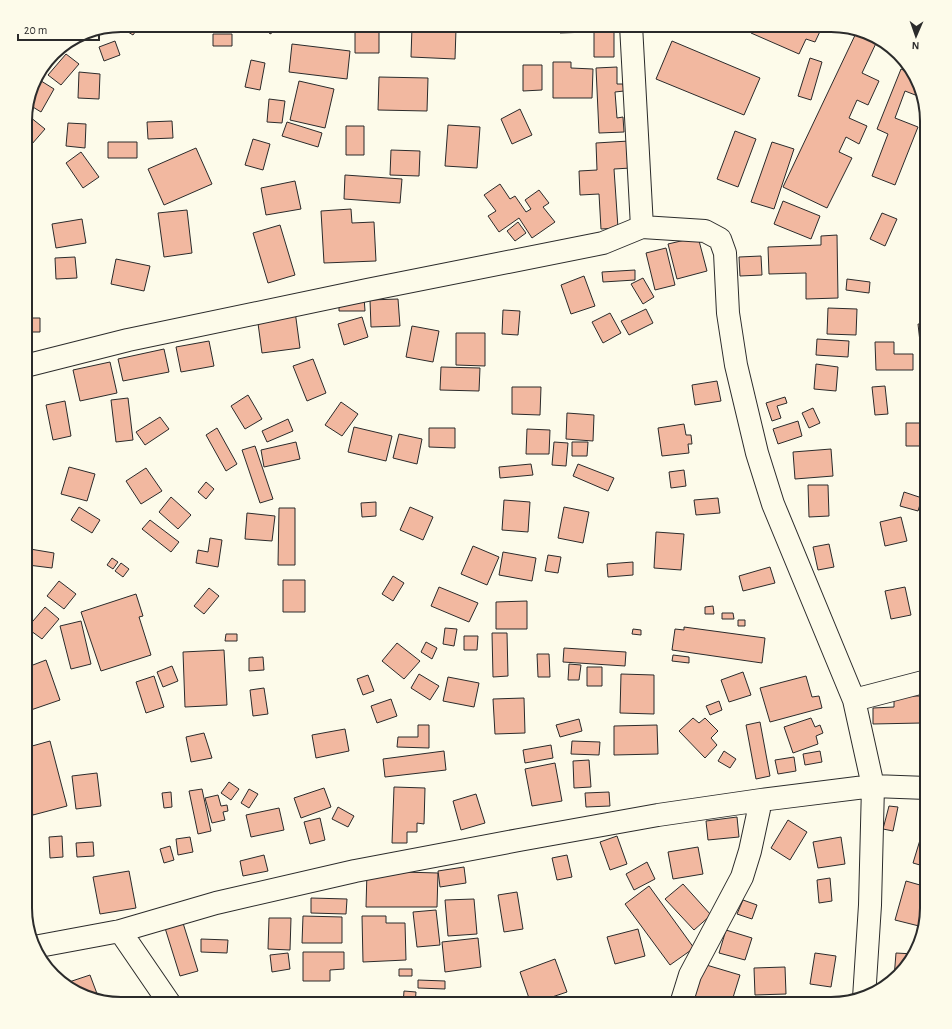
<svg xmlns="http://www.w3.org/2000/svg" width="952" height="1029" font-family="'Alegreya Sans',sans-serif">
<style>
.building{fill:#f2b8a0;stroke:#2b2b2b}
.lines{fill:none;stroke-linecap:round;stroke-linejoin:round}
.minor-casing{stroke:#2b2b2b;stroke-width:24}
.minor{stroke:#fdfbea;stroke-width:22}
.rim{fill:none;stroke:#2b2b2b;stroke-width:2}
</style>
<rect width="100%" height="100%" fill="#fdfbea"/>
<!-- building -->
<path class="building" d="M121,25H140L133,35L118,26Z
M265,25H285L270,34Z
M355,25H379V53H355Z
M560,25H589V32L560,33Z
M594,25H624V33L614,32V57H594Z
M755,25H823L815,42L806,39L799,54L751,33Z
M412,27L456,29L455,59L411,57Z
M857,31L874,35L878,39L862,73L879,81L868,105L857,100L849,118L867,126L859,144L846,137L839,152L852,158L827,208L783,187Z
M213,34H232V46H213Z
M115,41L120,55L104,61L99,47Z
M672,41L760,78L744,115L656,79Z
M292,44L350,51L347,79L289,72Z
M66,54L79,64L61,85L48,75Z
M810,58L822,62L811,100L798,96Z
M251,60L265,63L260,90L245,87Z
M553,62H571V68L593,69L592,98H553Z
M523,65H542V90L523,91Z
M617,67V84H623L624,91L615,92L617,118L623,117L624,132L599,133L596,68Z
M901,69L913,74L922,90L923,98L905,91L895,118L918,127L895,185L872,176L888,134L877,129Z
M79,72L100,74L99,99L78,98Z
M379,77L428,78L427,111L378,110Z
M38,79L54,89L41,112L28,104L32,90Z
M299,81L334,89L325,128L290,120Z
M269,99L285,101L282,123L267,122Z
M520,109L532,135L512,144L501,119Z
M25,113L45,129L25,152Z
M172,121L173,138L148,139L147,122Z
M287,122L322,133L318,147L282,136Z
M68,123L86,124L85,148L66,146Z
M448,125L480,127L477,168L445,166Z
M346,126H364V155H346Z
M735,131L756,139L738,187L717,179Z
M253,139L270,144L263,170L245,165Z
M629,141L631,168L614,169L618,228L601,229L599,194L580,195L579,171L597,170L596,143Z
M108,142H137V158H108Z
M772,142L794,149L774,209L751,202Z
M196,148L212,184L164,205L148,169Z
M391,150L420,151L419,176L390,175Z
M81,152L99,177L83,188L66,163Z
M345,175L402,179L400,203L344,199Z
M295,181L301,209L266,215L261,188Z
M500,184L510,199L515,196L526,212L531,209L525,200L539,190L549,203L543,207L555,222L532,238L519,218L499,232L488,216L496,211L484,195Z
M783,201L820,216L811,239L774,224Z
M351,209L352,223L374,222L376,261L324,263L321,211Z
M187,210L192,253L164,257L158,213Z
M882,213L897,219L885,246L870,239Z
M82,219L86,243L56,248L52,224Z
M518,222L526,233L515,241L507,231Z
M280,225L295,275L268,283L253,233Z
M837,235L838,298L806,299V273L769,274L768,247L821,245V236Z
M698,237L707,271L677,279L668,244Z
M666,248L675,285L655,290L646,253Z
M761,256L762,275L740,276L739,257Z
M75,257L77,278L56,279L55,258Z
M116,259L150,266L144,291L111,284Z
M635,270V280L603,282L602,272Z
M584,276L595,306L571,314L561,285Z
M643,278L654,297L643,304L631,284Z
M847,279L870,282L869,293L846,290Z
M364,297L365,311H339V298Z
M398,299L400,326L371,327L370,300Z
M828,308L857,309L856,335L827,334Z
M646,309L653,323L629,335L621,321Z
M503,310L520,311L518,335L502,334Z
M295,311L300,348L262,353L257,316Z
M610,313L621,333L603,343L592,322Z
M362,317L368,337L344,345L338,324Z
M25,318H40V332H25Z
M918,324H927V350L921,351Z
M412,326L439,331L433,362L406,357Z
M456,333H485V366L456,365Z
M817,339L849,341L848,357L816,355Z
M209,341L214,366L181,372L176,347Z
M875,342H894V354H913V370H876Z
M164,349L169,372L123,381L118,359Z
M313,359L326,393L307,401L293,366Z
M110,362L117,393L80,401L73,370Z
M816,364L838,367L836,391L814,389Z
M441,367L480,368L479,391L440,390Z
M717,381L721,401L695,405L692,385Z
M885,386L888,414L875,415L872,387Z
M512,387H541L540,415L512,414Z
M25,393H28L26,425H25Z
M248,395L262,419L245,429L231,406Z
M785,397L787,403L777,406L781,418L772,421L766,403Z
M128,398L133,440L116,442L111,400Z
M65,401L71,436L53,440L46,405Z
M341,402L358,414L342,436L325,425Z
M813,408L820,423L809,428L802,413Z
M567,413L594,415L593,441L566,439Z
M160,417L169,429L145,445L136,432Z
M288,419L293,431L267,442L262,431Z
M798,421L802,436L778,444L773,429Z
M906,423H927V446H906Z
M684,424L686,435H691L692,444H688L689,453L662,456L658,428Z
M354,427L392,436L386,461L348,452Z
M217,428L237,464L226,471L206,435Z
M429,428H455V448L429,447Z
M527,429L550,430L549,454H526Z
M399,434L422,439L417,464L393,458Z
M296,442L300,459L264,467L261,450Z
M554,442L568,443L566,466L552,465Z
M572,442H588L587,456H572Z
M255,446L273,499L260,503L242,450Z
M831,449L833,476L795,479L793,452Z
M531,464L533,475L500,478L499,467Z
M578,464L614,478L608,491L573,476Z
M69,467L95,474L87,501L61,494Z
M146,468L162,491L141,504L126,481Z
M684,470L686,486L671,488L669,472Z
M206,482L214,489L206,499L198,492Z
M808,485H828L829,516L809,517Z
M904,492L922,498L918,511L900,506Z
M171,497L191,515L178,529L159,512Z
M718,498L720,513L696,515L694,500Z
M504,500L530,502L528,532L502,530Z
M376,502V516L362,517L361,503Z
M79,507L100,520L92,533L71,520Z
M410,507L433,517L423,540L400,530Z
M564,507L589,512L583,543L558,538Z
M279,508H295V565H278Z
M247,513L275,516L272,541L245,539Z
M901,517L907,541L885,546L880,522Z
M150,520L179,542L171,552L142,529Z
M656,532L684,534L681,570L654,568Z
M210,538L222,540L218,567L196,563L198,550L208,552Z
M829,544L834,567L818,570L813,547Z
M473,546L499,557L487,585L461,574Z
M30,549L54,553L52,568L28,565Z
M503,552L536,558L532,581L499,575Z
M548,555L561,557L558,573L545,571Z
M112,558L118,562L113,569L107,565Z
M633,562V575L608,577L607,564Z
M121,563L129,569L123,577L115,571Z
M770,567L775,583L743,591L739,576Z
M393,576L404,583L393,601L382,594Z
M283,580H305V612H283Z
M59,581L76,594L64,609L47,596Z
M439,587L478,603L469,622L431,606Z
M905,587L911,615L891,619L885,591Z
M209,588L219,596L204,614L194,606Z
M136,594L143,616L139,617L151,655L101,671L81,612Z
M527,601V629H496V602Z
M713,606L714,614H705V607Z
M45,607L59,619L42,639L27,628Z
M722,613H733L734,619H722Z
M738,620H745V626H738Z
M81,621L91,664L71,669L60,626Z
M684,627L765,638L762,663L672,650L675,629L684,630Z
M445,628L457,629L454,646L443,644Z
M633,629L641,630V635L632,634Z
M492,633H507L508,676L493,677Z
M226,634H237V641H225Z
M464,636H478L477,650H464Z
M426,642L437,648L432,659L421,652Z
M397,643L420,661L404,679L382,661Z
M564,648L626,652L625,666L563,662Z
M224,650L227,705L185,707L183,652Z
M537,654H549L550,677H538Z
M673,655L689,657V663L672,661Z
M263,657L264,670L249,671V658Z
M46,660L60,700L25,712V668Z
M569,664L581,665L579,680H568Z
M172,666L178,681L163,687L157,672Z
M587,667H602V686H587Z
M743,672L751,695L729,702L721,680Z
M419,674L439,686L430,700L411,688Z
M621,674L654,675V714L620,713Z
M368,675L374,691L363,695L357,679Z
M154,676L164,707L146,713L136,682Z
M806,676L812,697L819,696L822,708L770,722L760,688Z
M448,677L479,683L474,707L443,701Z
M264,688L268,714L253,716L250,690Z
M894,696H920L921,723L873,724V708L894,707Z
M524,698L525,733L495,734L493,699Z
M391,699L397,716L377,723L371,706Z
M719,701L722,710L710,715L706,706Z
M925,701H927V741H925Z
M693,718L699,723L705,718L718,731L711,738L717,745L705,758L679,731Z
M811,718L815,727L820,725L823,733L816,736L818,744L793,753L784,727Z
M579,719L582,731L560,737L556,725Z
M760,722L770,776L756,779L746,725Z
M418,725H429V748L397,747L398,737H418Z
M657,725L658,754L614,755V726Z
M345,729L349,751L316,758L312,735Z
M204,733L212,758L191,762L186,737Z
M50,741L67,806L33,815L25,787V748Z
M572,741L600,742L599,755L571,754Z
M551,745L553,758L525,763L523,750Z
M444,751L446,770L385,777L383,759Z
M724,751L736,759L730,768L718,761Z
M820,751L822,762L805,765L803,754Z
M794,757L796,771L778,774L775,760Z
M589,760L591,787L574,788L573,761Z
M555,763L562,801L532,806L525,769Z
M97,773L101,806L76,809L72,776Z
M229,782L239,789L231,800L221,793Z
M394,787L425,788L424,824L417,823V832H407V843H392Z
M324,788L331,807L301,818L294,798Z
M202,789L211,831L198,834L189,791Z
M249,789L258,794L249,808L241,803Z
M171,792L172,807L164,808L162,793Z
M609,792L610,806L586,807L585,793Z
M476,794L485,823L461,830L453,801Z
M218,795L221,806L227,805L228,811L223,812L225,820L212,823L205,798Z
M889,806L898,807L893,831L883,829Z
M338,807L354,816L348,827L332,819Z
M279,808L284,830L251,837L246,815Z
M920,811H927V823H920Z
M737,817L739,837L708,840L706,821Z
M320,818L325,840L310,844L304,822Z
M788,820L807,832L790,860L771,848Z
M62,836L63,857L50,858L49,837Z
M617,836L627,864L610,870L600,842Z
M190,837L193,852L178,855L176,839Z
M841,837L845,864L818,868L813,842Z
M920,840L927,842V867L913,863Z
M93,842L94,856L77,857L76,843Z
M170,846L174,860L164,863L160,849Z
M698,847L703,874L673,879L668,852Z
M264,855L268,871L243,876L240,861Z
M567,855L572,877L557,880L552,858Z
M647,862L655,879L634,890L626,874Z
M464,867L466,883L440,887L438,871Z
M129,871L136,908L100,914L93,877Z
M367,871L438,873L437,907H366Z
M830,878L832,901L819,903L817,880Z
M906,881L927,887V908L923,927L895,920Z
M683,884L711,915L694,930L665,899Z
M649,886L694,948L670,965L625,904Z
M517,892L523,929L504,932L498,895Z
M311,898L347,899L346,914L311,913Z
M474,899L477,934L448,936L445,900Z
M743,900L757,905L752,919L737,914Z
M436,910L440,945L417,947L413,912Z
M303,916L342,917V943H302Z
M362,916H386V923H405L406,960L363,962Z
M269,918H291L290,950L268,949Z
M183,923L198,971L180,976L165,928Z
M638,929L645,956L615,964L607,937Z
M726,930L752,938L745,960L719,953Z
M478,938L481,967L445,972L442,942Z
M201,939L228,940L227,953L201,952Z
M303,952H344V969L330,970V981H303Z
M288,953L290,969L272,972L270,955Z
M815,953L836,956L831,987L810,984Z
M896,953L914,954L894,978Z
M555,959L567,992L531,1004L520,972Z
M703,964L740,975L731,1004H690Z
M785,967L786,994L755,995L754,968Z
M399,969H412V976H399Z
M90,975L99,999L79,994L67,984L66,983Z
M418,980L445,981V989L418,988Z
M404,991L416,992L415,1004H403Z
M330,999V1004H289V1001Z
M418,999H439V1004H418Z"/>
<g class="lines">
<defs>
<path id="minor" d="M631,25L642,227
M25,366L128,340L367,290L603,243L642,227L705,231L720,239L725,253L728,313L736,365L757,453L773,504L854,700L873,786L870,905L864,998
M854,700L927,681
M120,931L170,1004
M34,947L120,931L216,903L355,871L519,840L658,815L761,800L873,786L927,788
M681,1004L690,975L742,877L750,851L761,800"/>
</defs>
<!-- minor casing -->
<use href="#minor" class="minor-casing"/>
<!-- minor -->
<use href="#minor" class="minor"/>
</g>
<!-- crop -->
<path d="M0 0H952V1029H0ZM121 32H831A89 89 0 0 1 920 121V908A89 89 0 0 1 831 997H121A89 89 0 0 1 32 908V121A89 89 0 0 1 121 32Z" fill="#fdfbea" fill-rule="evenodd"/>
<path class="rim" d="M121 32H831A89 89 0 0 1 920 121V908A89 89 0 0 1 831 997H121A89 89 0 0 1 32 908V121A89 89 0 0 1 121 32Z"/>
<!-- north arrow -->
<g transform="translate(916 36) rotate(182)" stroke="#fdfbea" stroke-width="3" paint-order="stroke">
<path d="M0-3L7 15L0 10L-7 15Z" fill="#2b2b2b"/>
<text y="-6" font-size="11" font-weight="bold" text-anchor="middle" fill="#2b2b2b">N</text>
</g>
<!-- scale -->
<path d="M18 34v6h81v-6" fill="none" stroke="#2b2b2b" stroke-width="2"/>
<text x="24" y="34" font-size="12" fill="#2b2b2b" stroke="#fdfbea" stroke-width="3" paint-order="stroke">20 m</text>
</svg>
